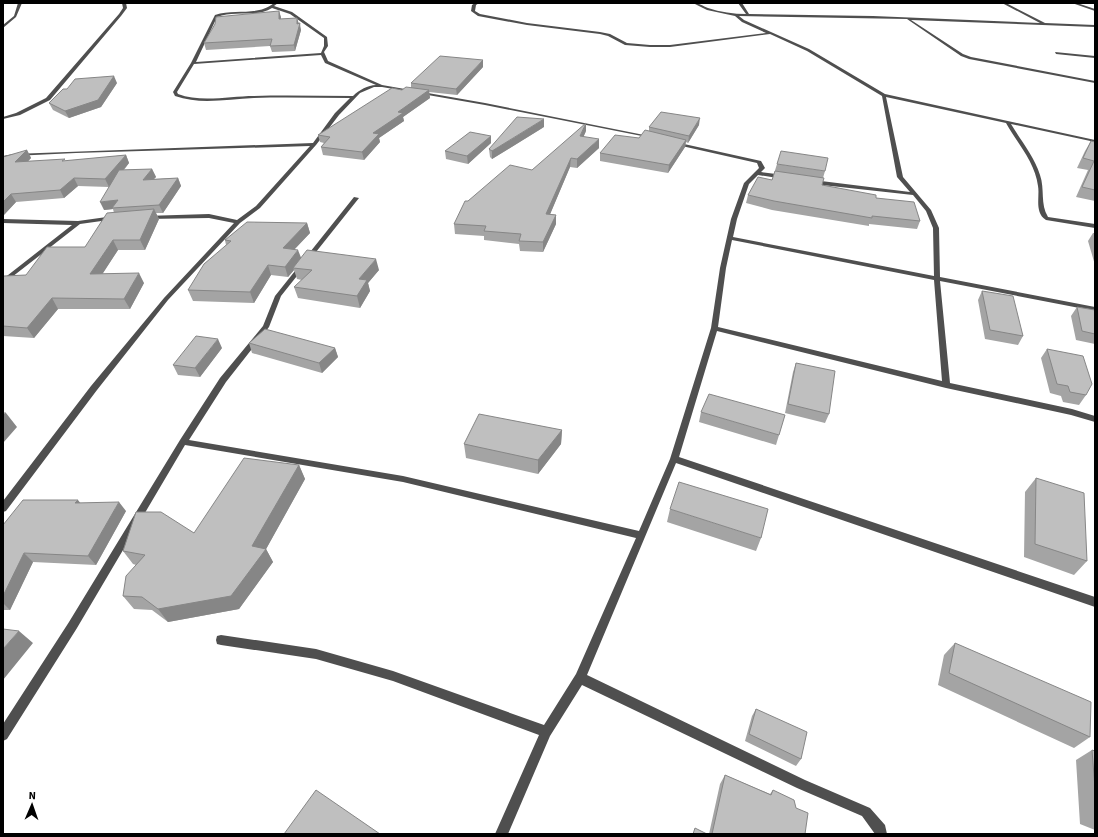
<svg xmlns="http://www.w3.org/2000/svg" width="1098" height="837" font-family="'Source Sans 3',sans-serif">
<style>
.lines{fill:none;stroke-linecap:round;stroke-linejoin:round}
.street{fill:#4f4f4f;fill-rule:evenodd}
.wall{fill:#a4a4a4}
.shaded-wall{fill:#868686}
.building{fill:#bfbfbf;stroke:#868686}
</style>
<rect width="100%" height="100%" fill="#fff"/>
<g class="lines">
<!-- street -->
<path class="street" d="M18,3H22L16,17L3,28V25L14,16Z
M122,3H126L127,8L121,16L50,100L20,115L3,119V117L16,113L46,98L119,14L123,8Z
M274,3H278L274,6L292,12L327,37L328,46L324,52L328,61L382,85L485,103L654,137L652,138L485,105L382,87H374L360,93L339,115L316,145L260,208L240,223L168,300L97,390L6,511L3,512V501L91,386L164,298L234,223L209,218L147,219L144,217L145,216L209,214L237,220L256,206L310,146L76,153L13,156L3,159V156L13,154L313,143L335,113L350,98C318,98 286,97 254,98C228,99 200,105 175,96L173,92L191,63L215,15C235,8 257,17 274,3ZM272,8L290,14L324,38V46L321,53L196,62L217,17C235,10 256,18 272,8ZM321,55L325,63L376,85C368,85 359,90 353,96C320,96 287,95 254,96C230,96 201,103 178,94L177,92L194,64Z
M475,3H479L476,5L475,11L480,14L527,23L600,32L610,34L627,43L650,45H670L766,33L742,22L735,16L707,10L693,3C699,3 703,6 708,8C720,12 734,14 746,14L738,3H742L749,14L873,16L1040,23L1002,3H1006L1045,23L1095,25V27L911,20L963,54L971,57L1095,81V83L969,59L961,56L907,19L739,16L744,20L809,49L885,94L1095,140V142L1011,124C1021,141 1034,156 1040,175C1045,189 1040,204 1048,217L1095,224V228L1046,220C1034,213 1040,196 1038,186C1035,162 1017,143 1006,123L886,97L903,177L931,210L939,228L940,277L1095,307V311L940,281L950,383L1072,409L1095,416V422L1071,415L946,388L717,331L679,457L1095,597V607L676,463L587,675L805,780L870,808L885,825L887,834H875L862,816L797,788L582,685L550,736L508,834H495L539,735L393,681L316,659L221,645L217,644L216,640L217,636L221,635L316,649L393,671L544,725L576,674L636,538L403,482L185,445L77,628L7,739L3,741V724L69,622L180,440L220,378L263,326L275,296L354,197L359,198L281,296L269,327L226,382L189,440L403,476L639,531L670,459L711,328L720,268L731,219L744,183L759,168L757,163L673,144V142H675L761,161L765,168L761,172L784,175L787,177L784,179L758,175L749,184L737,219L733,237L934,276L933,228L926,211L913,195L813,184L810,182L813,180L910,192L897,177L882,96L807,51L770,34L670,47H650L625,45L608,36L600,34L527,25L478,16L471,11L472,5ZM732,240L934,280L942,381L718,327L726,268Z
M1072,3H1077L1095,9V11Z
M1055,52L1095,56V58L1056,54Z
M114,216L116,217V219L80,224L3,284V279L72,225L3,223V219L78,221Z"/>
</g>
<!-- wall -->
<path class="wall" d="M279,11L281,19L300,23L301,30L295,51L272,52L270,46L206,50L204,43Z
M483,67L457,95L429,92L430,98L403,117L404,121L379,138L380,142L364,160L323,155L321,147L324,143L320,142L318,135L402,90L411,88V83Z
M117,83L101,107L69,118L53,110L49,103Z
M699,125L688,143L686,142L685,147L668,173L600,161V153L639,138L649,131V127Z
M544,127L492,159L490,157L489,149Z
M586,131L583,137L599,148L577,168L570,167L550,214L556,215V224L543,252L520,251L519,244L484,240V236L455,234L454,224L468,201L532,170Z
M491,136V143L468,164L446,159L445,151Z
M1091,141L1095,142V201L1076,197L1088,170L1077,168L1085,151Z
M27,150L31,158L28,161H66L126,155L129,163L124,170L152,169L156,177L153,179L178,178L181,186L163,213H156L159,219L145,250H118L102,274L144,283L130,309H58L34,338L3,336V277L26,275L85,247L114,213L113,209L104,210L109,187L78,186L64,198L16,202L3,216Z
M777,164L825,171L823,178L822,185L876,198L920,221L917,229L869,224V226L772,210L746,203L748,195L772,180Z
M307,223L310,233L294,250L301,258L379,270L368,283L370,291L360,308L298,298L294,287L302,280L297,279L294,270L288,277L271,275L254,303L193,301L188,290L226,245L225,240Z
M1093,233H1095V265L1088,241Z
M982,291L1023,336L1018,345L985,339L978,300Z
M1077,307L1095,310V344L1076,340L1071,316Z
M249,343L335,348L338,357L322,373L252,353Z
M222,348L200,377L178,375L173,365Z
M1047,349L1086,395L1079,405L1063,402L1061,396L1050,393L1041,358Z
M796,363L829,414L825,423L785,413L793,372Z
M701,412L779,435L776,445L699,422Z
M562,430L561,444L538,474L466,458L464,444Z
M299,465L305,479L266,549L273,562L239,609L168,622L152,610L134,609L123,596L136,565L133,564L123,551L194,533Z
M1036,478L1087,561L1074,575L1024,557L1025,492Z
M80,503L126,511L96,565L33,562L10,610H3V525Z
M670,509L761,538L756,551L667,522Z
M955,643L1090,737L1074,748L938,685L944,655Z
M756,709L801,759L796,766L745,741L752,716Z
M1092,750L1095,751V830L1080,824L1076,760Z
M725,775L770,794L773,790L796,808L805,834H709L720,784Z"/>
<!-- shaded-wall -->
<path class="shaded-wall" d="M279,11L281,17V25L279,19Z
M297,18L301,30L295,51L294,45Z
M483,60V67L457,95L456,89Z
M114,76L117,83L101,107L69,118L65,111Z
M429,90L430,98L403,117L404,121L379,138L380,142L364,160L362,152L373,133L398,112Z
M700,118L699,125L688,143L689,136Z
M544,119V127L492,159V151Z
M586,123V131L580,145V136Z
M491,136V143L468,164L467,156Z
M599,139V148L577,168V159Z
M686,140L685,147L668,173L669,165Z
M27,150L31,158L20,170L15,162Z
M126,155L129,163L109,187L105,179Z
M571,158L570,167L546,224V214Z
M152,169L156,177L146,188L143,180Z
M74,178L78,186L64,198L60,190Z
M178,178L181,186L163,213L159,205Z
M11,194L16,202L3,216V202Z
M118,200L112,208L113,209L104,210L100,202Z
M154,209L159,219L145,250L140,240Z
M556,215V224L543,252V242Z
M307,223L310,233L286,258L283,248Z
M113,240L118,250L96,284L90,274Z
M298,250L302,260L293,268L294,270L288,277L285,267Z
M376,259L379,270L368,283L370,291L360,308L357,296L359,279Z
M268,265L271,275L254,303L250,292Z
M139,273L144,283L130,309L124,299Z
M52,298L58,309L34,338L27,328Z
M218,339L222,348L200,377L195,368Z
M335,348L338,357L322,373L319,363Z
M6,413L17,427L3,443V416Z
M562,430L561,444L538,474V460Z
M299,465L305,479L265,551L266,549L273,562L239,609L168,622L158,609L252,546Z
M78,500L85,509L75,503Z
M119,502L126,511L96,565L88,556Z
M24,553L33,562L10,610L3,603V596Z
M19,631L33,643L3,680V649Z"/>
<!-- building -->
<path class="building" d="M279,11V19L297,18V24L300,23L294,45L270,46L272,39L204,43L215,24L216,17Z
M440,56L483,60L456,89L411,83Z
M114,76L98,100L65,111L49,103L63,89H67L75,79Z
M406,87L429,90L398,112L403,113L373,133L379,134L362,152L321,147L330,137L318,135L392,88L402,90Z
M661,112L700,118L689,136L649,127Z
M517,117L544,119L492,151L489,149Z
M586,123L580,136L599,139L577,159L571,158L546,214L556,215L543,242L519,241L521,234L484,231L486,226L454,224L465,201H468L510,165L532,170Z
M645,130L686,140L669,165L600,153L615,135L639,138Z
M470,132L491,136L467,156L445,151Z
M1091,141L1095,142V190L1082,187L1094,161L1083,158Z
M27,150L15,162L65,159L62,161L126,155L105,179L74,178L60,190L11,194L3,202V157Z
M781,151L828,158L825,171L777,164Z
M152,169L143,180L178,178L159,205L112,208L118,200L100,202L119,170Z
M775,171L824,178L822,185L876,195V198L914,202L920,221L872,216V218L774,201L748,195L758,177L772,180Z
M154,209L140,240H113L90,274L139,273L124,299L52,298L27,328L3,326V277L4,276L26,275L47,247H85L107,213Z
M247,222L307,223L283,248L298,250L285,267L268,265L250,292L188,290L204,264L231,241L225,240Z
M307,250L376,259L359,279L367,280L357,296L294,287L312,270L293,268Z
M982,291L1013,296L1023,336L990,330Z
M1077,307L1095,310V334L1082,331Z
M265,329L335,348L319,363L249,343Z
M196,336L218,339L195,368L173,365Z
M1047,349L1083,356L1092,384L1086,395L1070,392L1068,386L1057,384Z
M796,363L835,371L829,414L788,404Z
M709,394L785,415L779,435L701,412Z
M3,413H6L3,416Z
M479,414L562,430L538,460L464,444Z
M244,458L299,465L252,546L266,549L231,596L158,609L142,597L123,596L126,576L145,555L123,551L136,512H161L194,533Z
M1036,478L1084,493L1087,561L1035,544Z
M679,482L768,509L761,538L670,509Z
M23,500H78L75,503L119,502L88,556L24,553L3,596V525Z
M3,629L19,631L3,649Z
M955,643L1091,702L1090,737L949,673Z
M756,709L807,732L801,759L749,734Z
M1092,750L1095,751V788Z
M725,775L771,795L773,790L794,800L796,808L808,813L805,834H712Z
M316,790L380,834H284Z
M695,828L707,834H693Z"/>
<!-- border -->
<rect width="1098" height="837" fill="none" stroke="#000000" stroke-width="8"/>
<!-- north arrow -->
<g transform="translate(32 805) rotate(2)" stroke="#ffffff" stroke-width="3" paint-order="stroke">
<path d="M0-3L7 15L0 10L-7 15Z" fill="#000000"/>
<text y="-6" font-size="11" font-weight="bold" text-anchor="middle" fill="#000000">N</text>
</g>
</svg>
